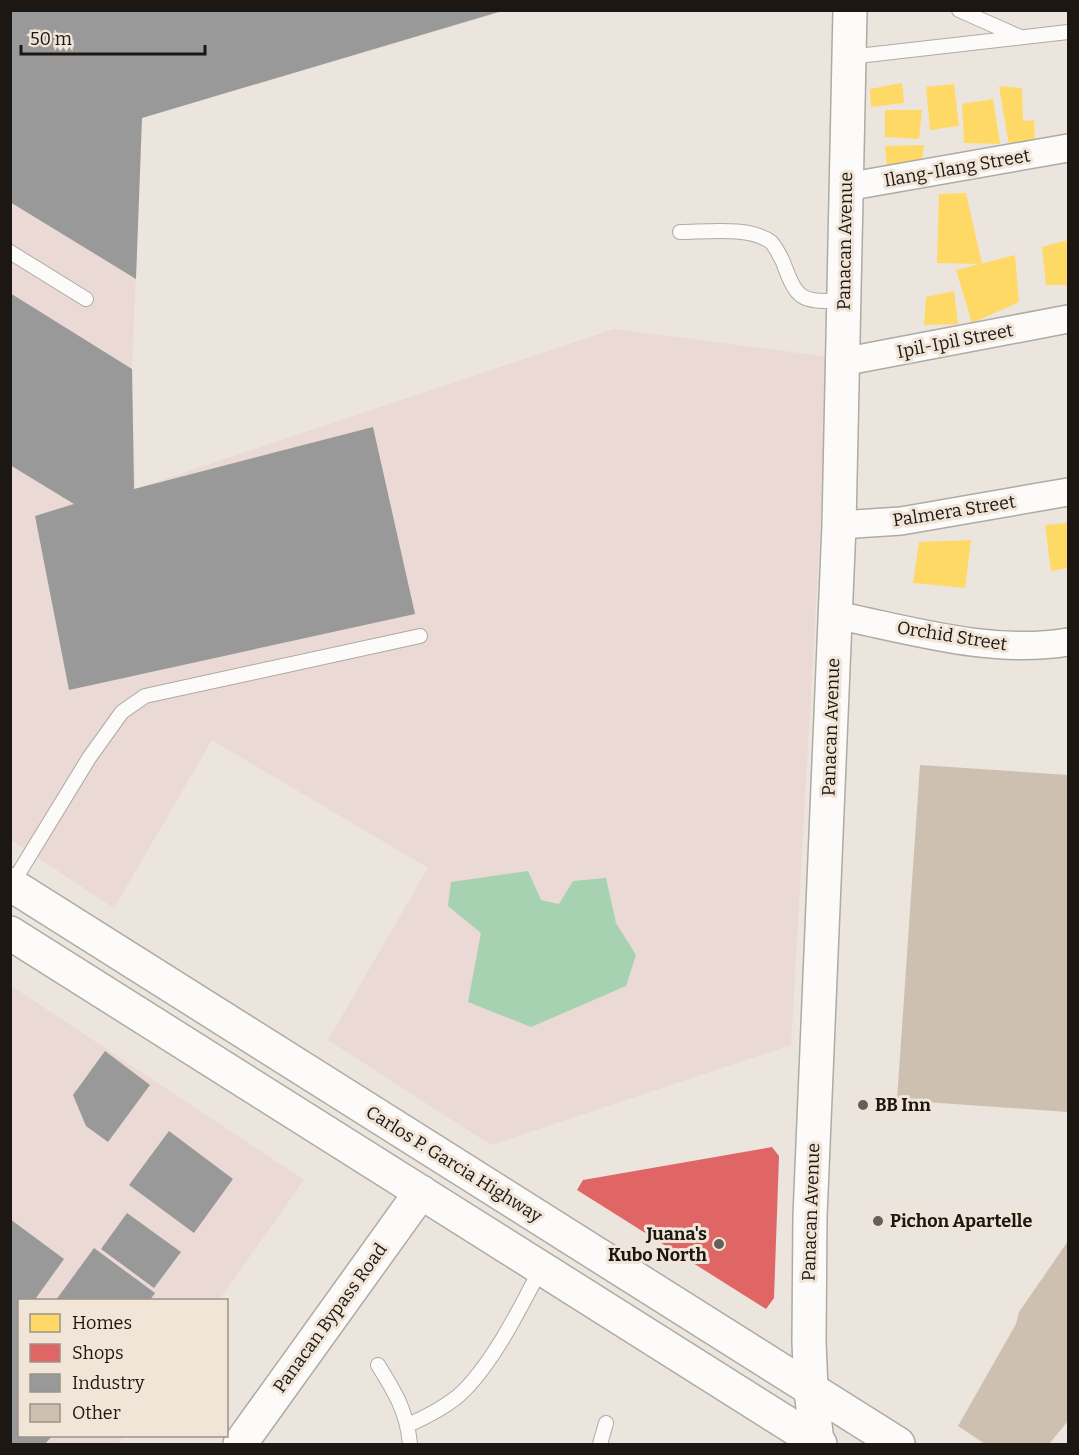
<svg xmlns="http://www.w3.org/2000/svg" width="1079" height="1455" font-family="Bitter,serif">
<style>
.industrial{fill:#ead9d4}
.forest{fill:#a7d2b1}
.homes{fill:#ffd966}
.shops{fill:#e06666}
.industry{fill:#999}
.building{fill:#cec0b0}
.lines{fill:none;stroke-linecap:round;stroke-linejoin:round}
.lane-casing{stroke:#aeaaa4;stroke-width:16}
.street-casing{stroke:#aeaaa4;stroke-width:30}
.secondary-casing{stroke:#aeaaa4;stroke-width:36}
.highway-casing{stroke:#aeaaa4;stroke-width:36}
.lane{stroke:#fcfbfa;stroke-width:14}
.street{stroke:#fcfbfa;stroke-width:27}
.secondary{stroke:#fcfbfa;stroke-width:33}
.highway{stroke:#fcfbfa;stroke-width:33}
.poi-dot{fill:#645f5a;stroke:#f1e5d8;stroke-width:2}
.labels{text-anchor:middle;stroke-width:6;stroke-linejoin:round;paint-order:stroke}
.street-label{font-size:18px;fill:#1c1713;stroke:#f1e5d8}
.poi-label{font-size:18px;font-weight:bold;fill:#1c1713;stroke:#f1e5d8;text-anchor:start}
</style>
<rect width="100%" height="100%" fill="#ebe5de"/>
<!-- industrial -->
<path class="industrial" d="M10,11H504L142,118L132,369L135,489L614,329L830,357L791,1045L491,1145L328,1040L428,868L212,740L114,908L11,840Z
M10,985L304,1180L219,1300H20V1436H124L117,1444H11Z"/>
<!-- forest -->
<path class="forest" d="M528,871L541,900L559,904L573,881L606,878L616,923L636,955L626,986L531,1027L468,1002L481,933L448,906L451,882Z"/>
<!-- homes -->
<path class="homes" d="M902,83L904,103L871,107L870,89Z
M954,84L959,126L930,130L926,87Z
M999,86L1022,88L1023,121L1034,120L1035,144L1009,145Z
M993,99L1000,144L964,143L962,104Z
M885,110H922L919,139L885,137Z
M924,145L921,168L887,167L885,146Z
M966,193L982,264L937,263L939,194Z
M1068,240V285H1046L1042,247Z
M1015,255L1019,302L972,323L956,270Z
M954,291L958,324L924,325L926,297Z
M1068,523V568L1051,571L1045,525Z
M971,540L965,588L913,583L919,542Z"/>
<!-- shops -->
<path class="shops" d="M772,1147L779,1156L774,1298L766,1309L577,1190L583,1180Z"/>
<!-- industry -->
<path class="industry" d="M10,10H502V11L142,118L136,279L10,202Z
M10,293L132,369L134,489L373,427L415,614L69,690L35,516L74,504L10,465Z
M105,1051L150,1085L108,1142L86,1126L73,1095Z
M169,1131L233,1179L194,1233L129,1185Z
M127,1213L181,1252L154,1288L101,1249Z
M10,1219L64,1259L36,1298L40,1300H20V1436H52L45,1444H10Z
M94,1248L155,1293L150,1300H56Z"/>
<!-- building -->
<path class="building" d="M920,765L1068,775V1112L897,1100Z
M1068,1241V1421L1049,1444H985L958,1426L1016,1324L1019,1312Z"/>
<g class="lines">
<defs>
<path id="lane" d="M959,10L1018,36
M849,57L1068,32
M680,232C705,232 750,226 771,242C776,247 780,256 783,262C798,303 802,301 844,301
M10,252L86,299
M12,884L89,758L122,712L145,696L420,636
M378,1365C395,1392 407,1412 410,1444
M408,1425C426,1417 442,1409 457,1397C490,1369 521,1307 541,1268
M600,1444L606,1423"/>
<path id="street" d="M846,187L1068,148
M842,362L1068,319
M839,525L901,521L1068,492
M835,615C911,630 992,655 1068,642"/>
<path id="secondary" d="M817,1442L811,1390L809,1342L810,1216L839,525L850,10
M240,1444L421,1192"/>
<path id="highway" d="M10,884L898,1444
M10,933L820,1444"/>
</defs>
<!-- lane casing -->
<use href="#lane" class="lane-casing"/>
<!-- street casing -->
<use href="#street" class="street-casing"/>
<!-- secondary casing -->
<use href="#secondary" class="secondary-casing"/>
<!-- highway casing -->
<use href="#highway" class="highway-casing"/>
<!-- lane -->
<use href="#lane" class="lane"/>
<!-- street -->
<use href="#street" class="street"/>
<!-- secondary -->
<use href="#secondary" class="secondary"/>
<!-- highway -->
<use href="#highway" class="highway"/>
</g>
<!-- markers -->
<g class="poi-dot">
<circle cx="863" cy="1105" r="6"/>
<circle cx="878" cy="1221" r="6"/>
<circle cx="719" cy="1244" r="6"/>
</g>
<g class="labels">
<!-- street labels -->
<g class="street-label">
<text transform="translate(957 168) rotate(-10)" y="6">Ilang-Ilang Street</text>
<text transform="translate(845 241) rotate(-89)" y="6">Panacan Avenue</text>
<text transform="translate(955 341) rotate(-11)" y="6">Ipil-Ipil Street</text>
<text transform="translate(954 511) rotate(-9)" y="6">Palmera Street</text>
<text transform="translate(952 636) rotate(9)" y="6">Orchid Street</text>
<text transform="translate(831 727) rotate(-88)" y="6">Panacan Avenue</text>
<text transform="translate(454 1164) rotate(32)" y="6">Carlos P. Garcia Highway</text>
<text transform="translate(811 1212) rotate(-88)" y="6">Panacan Avenue</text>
<text transform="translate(330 1318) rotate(-54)" y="6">Panacan Bypass Road</text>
</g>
<!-- poi labels -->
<g class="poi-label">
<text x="875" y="1111">BB Inn</text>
<text x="890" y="1227">Pichon Apartelle</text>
<text x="707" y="1240" text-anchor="end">Juana's<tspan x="707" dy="21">Kubo North</tspan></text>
</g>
</g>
<!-- border -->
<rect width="1079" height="1455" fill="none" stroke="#1c1713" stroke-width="24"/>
<!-- legend -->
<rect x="18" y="1299" width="210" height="138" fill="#f1e5d8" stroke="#9c9389" stroke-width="1.5"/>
<rect x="30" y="1314" width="30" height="18" fill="#ffd966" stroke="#9c9389" stroke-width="1.5"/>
<text x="72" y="1329" font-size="18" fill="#1c1713">Homes</text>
<rect x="30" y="1344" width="30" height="18" fill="#e06666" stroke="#9c9389" stroke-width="1.5"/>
<text x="72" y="1359" font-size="18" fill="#1c1713">Shops</text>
<rect x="30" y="1374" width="30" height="18" fill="#999999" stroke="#9c9389" stroke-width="1.5"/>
<text x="72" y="1389" font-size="18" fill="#1c1713">Industry</text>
<rect x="30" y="1404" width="30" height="18" fill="#cec0b0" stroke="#9c9389" stroke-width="1.5"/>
<text x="72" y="1419" font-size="18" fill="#1c1713">Other</text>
<!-- scale -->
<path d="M21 45v9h184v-9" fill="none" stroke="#1c1713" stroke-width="3"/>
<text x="30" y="45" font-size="18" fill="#1c1713" stroke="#f1e5d8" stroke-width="4.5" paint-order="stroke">50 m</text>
</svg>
